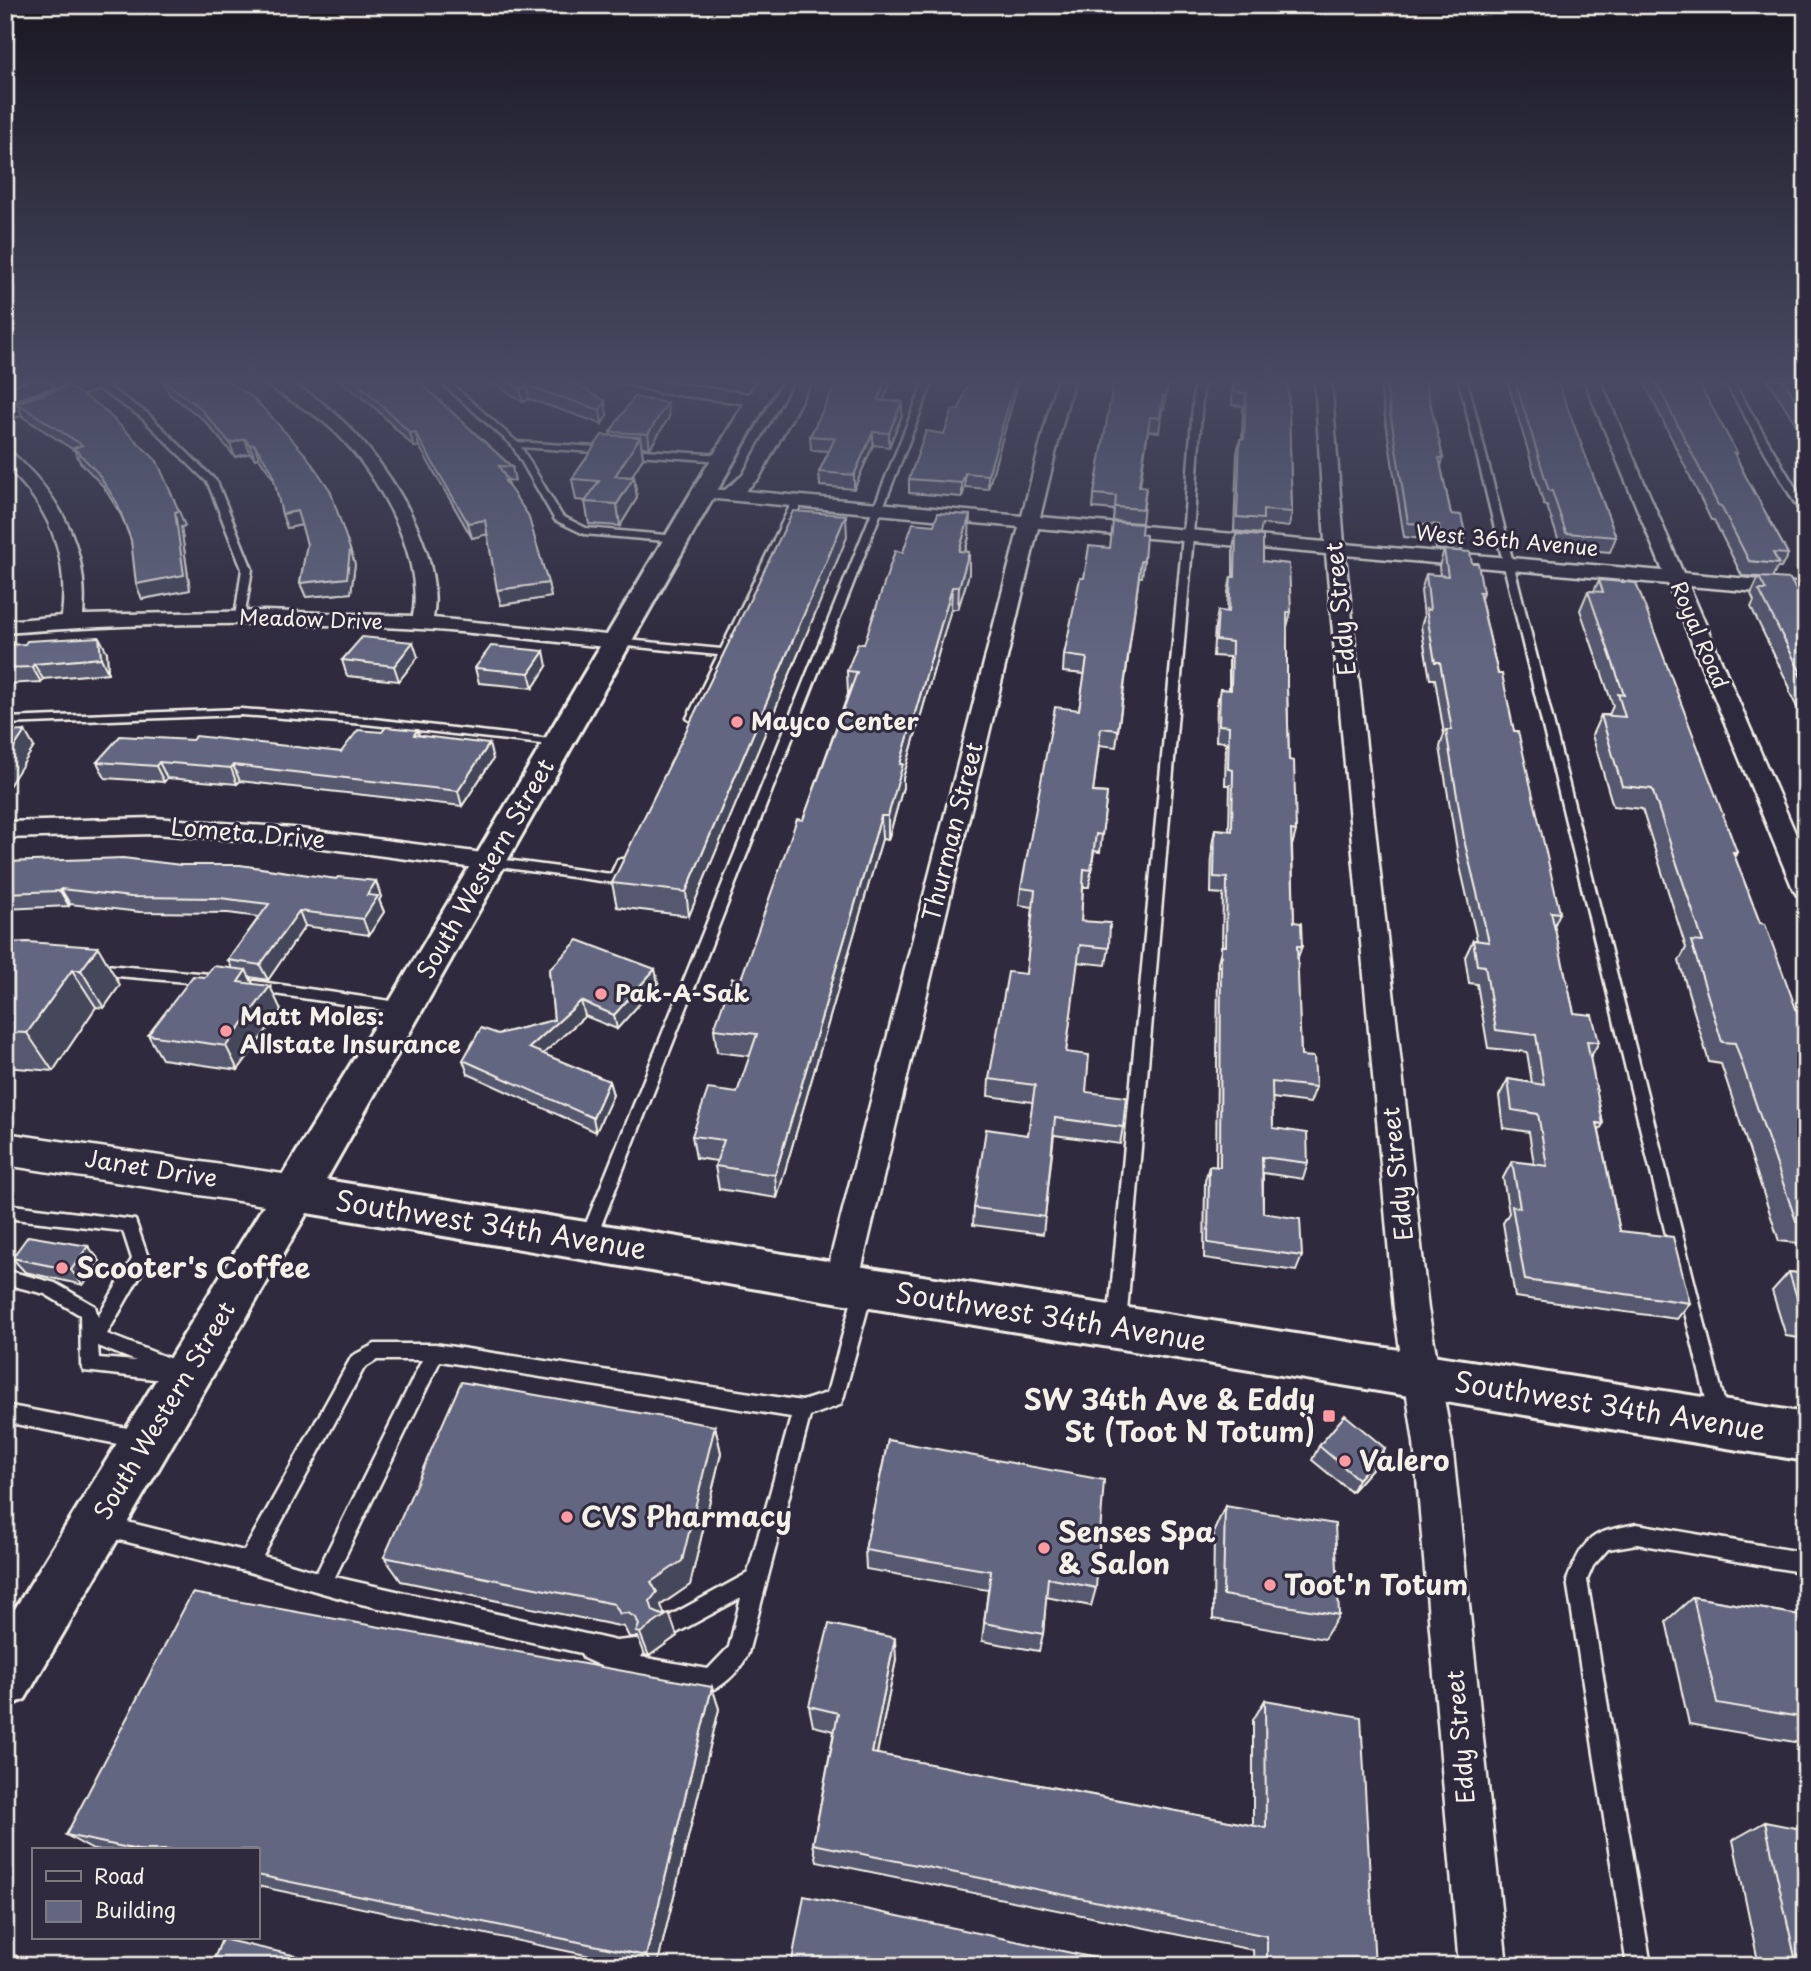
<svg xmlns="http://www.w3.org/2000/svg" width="1811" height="1971" font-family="'Playpen Sans',sans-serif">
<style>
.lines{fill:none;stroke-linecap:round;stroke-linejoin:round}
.service-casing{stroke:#f4f1e8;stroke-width:5}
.minor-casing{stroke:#f4f1e8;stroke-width:5}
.tertiary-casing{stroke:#f4f1e8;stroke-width:5}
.secondary-casing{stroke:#f4f1e8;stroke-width:6}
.service{fill:#2f2a3d;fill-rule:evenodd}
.minor{fill:#2f2a3d;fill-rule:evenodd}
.tertiary{fill:#2f2a3d;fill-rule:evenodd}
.secondary{fill:#2f2a3d;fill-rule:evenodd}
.wall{fill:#54586e;stroke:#f4f1e8;stroke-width:2}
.shaded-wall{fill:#45475a;stroke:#f4f1e8;stroke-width:2}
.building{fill:#626680;stroke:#f4f1e8;stroke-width:2}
.poi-dot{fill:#ff9aa2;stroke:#2f2a3d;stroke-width:2.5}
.labels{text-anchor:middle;stroke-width:6;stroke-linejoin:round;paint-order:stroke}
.far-street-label{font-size:21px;fill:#f4f1e8;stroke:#2f2a3d}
.street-label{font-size:24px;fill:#f4f1e8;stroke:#2f2a3d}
.poi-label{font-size:24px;font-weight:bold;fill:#f4f1e8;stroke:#2f2a3d;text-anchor:start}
.near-street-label{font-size:28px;fill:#f4f1e8;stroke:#2f2a3d}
.near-poi-label{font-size:28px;font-weight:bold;fill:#f4f1e8;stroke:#2f2a3d;text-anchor:start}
</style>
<rect width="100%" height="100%" fill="#2f2a3d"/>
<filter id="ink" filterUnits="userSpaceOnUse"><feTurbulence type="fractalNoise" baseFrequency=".0143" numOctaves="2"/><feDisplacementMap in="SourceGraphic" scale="14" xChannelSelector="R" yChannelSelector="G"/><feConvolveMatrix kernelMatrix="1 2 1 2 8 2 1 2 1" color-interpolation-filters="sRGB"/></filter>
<g filter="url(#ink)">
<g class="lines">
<defs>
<path id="service" d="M438,380H447L517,442L723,455L727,458L723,461L521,447L562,516L586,528L677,536L682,539L677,542L584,534L555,520L512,445Z
M925,380H933L595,1241L593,1246L587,1248L581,1246L579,1241Z
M1195,380H1203L1193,536L1126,1324L1123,1329L1117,1332L1111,1329L1108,1324L1183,536Z
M1459,380H1467L1728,1416L1725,1422L1719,1425L1713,1422L1710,1416Z
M1724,380H1732L1806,506V517L1801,514Z
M93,381H99L147,413L217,482L252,569L244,619L240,620L235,617L242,569L208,483L141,417L93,385Z
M797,499L802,502L699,718L693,721L689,720L687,718L718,655L617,645L612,642L617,639L721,649L792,502Z
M241,709L365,718L559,740L565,743L559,746L365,724L241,715L5,724V718Z
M490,858L611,874L618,859H628L629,862L620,882L615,883L485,865L484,862L485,859Z
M94,964L210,974L217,979L210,984L94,974L87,969Z
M254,981L404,1003L411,1008L404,1013L254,991L247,986Z
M5,1204L135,1220L149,1260L107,1334L189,1366L192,1372L189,1378L172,1381L84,1371L81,1365L80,1315L45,1294L5,1284V1270L55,1283L95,1306L98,1317L132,1259L123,1231L5,1218ZM98,1346L136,1361L99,1358Z
M864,1282L870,1284L873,1289L843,1399L840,1405L810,1416L748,1653C743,1667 726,1685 712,1690L616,1673L583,1658L581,1653L361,1604L249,1572L107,1537L100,1534L97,1527L100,1520L107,1517L244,1551L352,1356L375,1344H435L802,1401L827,1393L855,1289L858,1284ZM377,1360H422L317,1572L263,1556L364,1368ZM440,1361L791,1417L748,1573L664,1619L661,1626L664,1633L671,1636L741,1598L729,1647L708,1669L641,1657L646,1649L643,1642L636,1639L616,1641L335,1577Z
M5,1405L138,1430L145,1433L147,1439L145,1445L138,1448L5,1422Z
M1637,1524L1806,1553V1573L1637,1544L1608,1549L1593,1566L1587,1580L1651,1966H1627L1567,1580C1586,1535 1590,1533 1637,1524Z"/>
<path id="minor" d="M263,380C270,380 278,379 284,381C357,408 448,540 433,618L617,636L624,638L628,642L624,646L617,648C552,642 486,633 421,629C282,621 144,622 5,633V621L62,616C69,557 50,506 5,466V451L11,452C60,496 89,548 83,615L265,611L413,616C425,554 372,461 325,423C308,408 277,395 263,380Z
M621,380H650L757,395L765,400L757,405L661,393L623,383Z
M796,380H812L759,478L745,491L1022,516L1057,380H1073L1040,517L1325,542L1315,380H1331L1344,544L1663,571L1584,380H1600L1683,573L1806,584V596L1689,586L1806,858V898L1797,895L1793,889L1668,584L1345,555L1428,1309L1452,1443L1507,1966H1459L1414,1443L1394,1309L1326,554L1038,528L858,1283L853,1293L841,1298L829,1293L824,1283L1019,527L695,497L692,493L695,489L725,490L743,475Z
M154,818L293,828L490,854L499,856L503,862L499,868L490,870L293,844L154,834L5,838V822Z"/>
<path id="tertiary" d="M84,380H115L112,384L5,420V407Z
M5,1133L296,1176L310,1181L316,1193L310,1205L296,1210L5,1165Z"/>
<path id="secondary" d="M758,380H780L326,1180L864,1267L1806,1413V1461L864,1307L307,1213L25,1699L5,1708V1625L391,999Z"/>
</defs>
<!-- service casing -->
<use href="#service" class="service-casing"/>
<!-- minor casing -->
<use href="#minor" class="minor-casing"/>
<!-- tertiary casing -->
<use href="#tertiary" class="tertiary-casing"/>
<!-- secondary casing -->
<use href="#secondary" class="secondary-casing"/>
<!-- service -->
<use href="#service" class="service"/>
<!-- minor -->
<use href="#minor" class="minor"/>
<!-- tertiary -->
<use href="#tertiary" class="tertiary"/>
<!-- secondary -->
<use href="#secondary" class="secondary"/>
</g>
<!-- wall -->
<path class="wall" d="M161,380H225L355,564L351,593L306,597L300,583L307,544L302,525L287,528L282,514L275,481L259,458L255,459L250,453L235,457L204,420L169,394L164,382Z
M339,380H417L512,467L515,481L507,480L509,488L548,583L551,597L501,605L487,534L472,538L419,446L414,447L375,408Z
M488,380H570L607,415L602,424L529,399L523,402Z
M838,380H892L883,401L902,402V415L889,447L873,445L854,489L820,486L819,472L829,451L811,450L810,436Z
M969,380H1019L988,489L965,487L962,497L909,493V479L944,434L959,410Z
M1168,380L1164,409H1162L1159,432L1148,431L1140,486L1146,487L1142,523L1113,521L1114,510L1093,508L1094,494Z
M1233,380H1288L1292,512L1289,527L1262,524L1260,534L1234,531L1237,453L1240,439H1242L1243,406L1232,405Z
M1379,380H1425L1443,458L1441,467L1451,514L1466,537L1461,551L1472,563L1483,592L1481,599L1498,674L1514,731L1560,913L1554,926L1574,1013L1599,1042L1590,1058L1603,1124L1599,1131L1620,1231L1690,1303L1677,1319L1515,1297L1503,1223L1509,1213L1503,1178L1512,1161L1534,1164L1529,1132L1503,1128L1499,1096L1508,1079L1532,1083L1527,1052L1488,1048L1477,984L1469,983L1465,957L1473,940H1477L1459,862L1440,747L1444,734L1435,679H1430L1421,626L1424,617L1421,591L1426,574L1440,576L1439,566L1444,550L1436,549L1435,540L1404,537Z
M1507,380H1557L1616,537L1610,552L1561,548L1547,506L1544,505Z
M1643,380H1697L1737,453L1736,456L1746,477L1788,554L1781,568H1777L1772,578L1806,608V726L1789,691L1790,688L1751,607L1754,601L1751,594L1759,577L1742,576L1714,520H1711Z
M1768,380H1806V440Z
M68,386L185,526L181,527L190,590L142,599L131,540L121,515L103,486L80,462L75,451L23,417L17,403Z
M669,417L650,448L642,447L643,458L631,477H634L637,498L620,526L589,524L585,502L586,501L576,500L572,479L611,436L610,432Z
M1141,534L1144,561L1142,577H1139L1116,747L1099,745L1093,792L1107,793L1100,852L1094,851L1089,887H1083L1081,921L1109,948L1106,965L1077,962L1066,1052L1086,1092L1123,1127L1120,1144L1054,1135L1043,1234L973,1225L974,1208L1028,1135L1033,1102L988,1096L989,1079L1026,974L1033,907L1019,905L1021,888L1079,710L1085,674L1063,672L1064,655L1084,578L1110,548Z
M1236,534L1263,561L1291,612L1287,627V688L1289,760L1296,831L1292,846L1294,922L1302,946L1297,960L1301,1056L1316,1087L1310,1103L1272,1098L1273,1128L1308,1163L1303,1179L1263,1173V1213L1302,1256L1296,1271L1204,1258L1205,1181L1209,1166L1216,1167L1218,962L1222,946L1223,894L1211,893L1212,845L1215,829L1229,830L1230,785H1225L1226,742L1216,741L1217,704L1220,689L1229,690V657L1213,656L1215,626L1218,611L1227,612L1228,592L1231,577H1233V548Z
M847,537L689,916L617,907L612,883Z
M969,537L965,552H969V574L958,609H951L903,778V787L888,840L882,839L777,1198L719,1189L715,1166L717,1161L696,1158L692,1136L737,1093L750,1056L717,1052L714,1029L741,979L803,820L848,694L847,671L864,644Z
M1599,580L1737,852L1735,857L1760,923L1806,1036V1268L1798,1243L1779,1241L1721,1064L1709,1062L1679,961L1686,948L1642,809L1613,806L1592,735L1601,715H1609L1613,706L1580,610L1588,591H1594Z
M5,645L107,652L108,673L43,679L41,682L5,684Z
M418,657L399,681L347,676L342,660Z
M547,666L533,688L479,683L475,668Z
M417,730L419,735L493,759L462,806L240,781L237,784L167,778L164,782L105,778L97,762L192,740L341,752L382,732Z
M5,862L181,865L336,879L376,881L381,897L379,900L384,912L369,935L305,926L268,980L250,977L253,984L281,1010L238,1070L162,1059L148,1035L205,977L232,968L228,960L259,917L228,913L140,912L70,904L69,906L5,909Z
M5,943L120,985L104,1008L96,1007L53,1071L5,1067Z
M549,970L658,983L617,1029L585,1016L543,1054L609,1081L613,1095L596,1132L468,1074L463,1060L498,1034L554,1020Z
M88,1246L100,1261L83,1285L25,1272L12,1258Z
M1789,1272L1806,1274V1339L1786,1336L1772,1291Z
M715,1426L721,1453L690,1585L661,1605L664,1614L677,1636L649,1656L645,1655L638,1637H629L624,1627L401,1581L384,1557Z
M888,1440L1096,1588L1091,1606L1046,1597L1043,1634L1039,1651L982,1641L988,1590L866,1569L865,1550Z
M1319,1446L1385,1448L1378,1462L1351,1492L1312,1460Z
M1225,1506L1339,1615L1324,1639L1213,1619L1214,1531Z
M1693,1597L1806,1616V1744L1689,1724L1666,1621Z
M896,1660L877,1754L1253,1826V1720L1265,1700L1375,1966H1254L1253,1950L817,1861L813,1844L834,1731L813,1726L809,1706Z
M712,1687L719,1709L657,1966H638L257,1886V1850H93L66,1835Z
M1765,1822L1806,1966H1759L1733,1840Z"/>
<!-- shaded-wall -->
<path class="shaded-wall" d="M30,380H51L54,387L5,404V389Z
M886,380H892L878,414V400Z
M1016,380H1019L988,489V475Z
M527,386L529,399L523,402L520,389Z
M605,401L607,415L602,424L600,410Z
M902,402V415L889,447V433Z
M667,403L669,417L650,448L648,434Z
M415,432L419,446L414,447L410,433Z
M873,432V445L854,489V475Z
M640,437L643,458L619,497L615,476Z
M245,439L250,453L235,457L230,443Z
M254,444L259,458L255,459L250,445Z
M965,473V487L962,497V483Z
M634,477L637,498L620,526L617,504Z
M179,511L185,526L181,527L190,590L142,599L136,584L175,512Z
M297,511L302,525L287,528L282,514Z
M846,515L847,537L689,916L686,892Z
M970,515L969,537L959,573V551Z
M485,520L488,534L472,538L468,523Z
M350,549L355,564L351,593L306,597L300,583Z
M969,552V574L958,609L959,587Z
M5,557L10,566V604L5,605Z
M548,583L551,597L501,605L497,590Z
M952,587L951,609L903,778V787L888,840V816L900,764Z
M99,637L107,652L108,673L101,658Z
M413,642L418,657L399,681L394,666Z
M544,651L547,666L533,688L529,673Z
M34,664L43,679L41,682L32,667Z
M25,731L34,747L9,786L5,780V761Z
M489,744L493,759L462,806L458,791Z
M159,762L167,778L164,782L156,766Z
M233,765L240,781L237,784L231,768Z
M881,816L882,839L777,1198L775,1175Z
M376,881L381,897L379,900L384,912L369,935L363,919L367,895Z
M61,889L70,904L69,906L60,891Z
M299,911L305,926L268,980L260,965Z
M98,947L120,985L104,1008L81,970Z
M655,969L658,983L617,1029L614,1015Z
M72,970L96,1007L53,1071L27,1033Z
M246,970L258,994L238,982Z
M270,986L281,1010L238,1070L226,1046Z
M581,1001L585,1016L534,1062L529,1048Z
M609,1081L613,1095L596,1132L593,1118Z
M88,1246L100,1261L83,1285L71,1270Z
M715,1426L721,1453L690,1585L661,1605L665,1616L669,1613L677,1636L649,1656L640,1633L650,1601L651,1582Z
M1385,1448L1378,1462L1351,1492L1358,1479Z
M895,1638L896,1660L873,1772L872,1753Z
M712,1687L719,1709L657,1966H653L646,1956Z"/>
<!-- building -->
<path class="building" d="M5,380H30L5,389Z
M165,380H225L251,396L267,412L306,455L330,490L350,549L347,578L300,583L307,544L297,511L282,514L272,471L254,444L250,445L245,439L230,443L199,407L164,381Z
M353,380H417L512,467L499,466L508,482L505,481L528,515L548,583L497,590L485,520L468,523L415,432L410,433L371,395Z
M506,380H570L605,401L600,410L527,386L520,389Z
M838,380H886L878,400L902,402L889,433L873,432L854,475L819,472L835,438L810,436Z
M969,380H1016L988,475L965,473L962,483L909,479L926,431L944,434L953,409L959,410Z
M1114,380H1168L1166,396H1163L1160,418L1150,417L1139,486L1146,487L1143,509L1115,507L1116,496L1094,494Z
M1234,380H1288L1292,512L1263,510V519L1237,517L1240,439H1244L1246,393L1234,392Z
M1385,380H1425L1443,458H1439L1451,514L1461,515L1466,537L1440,535L1439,525L1408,523Z
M1515,380H1557L1616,537L1566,533L1552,491H1549Z
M1655,380H1697L1737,453H1734L1746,477L1788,554L1773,553L1779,564L1749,561L1721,506L1718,505Z
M1783,380H1806V416Z
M68,386L100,406L157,461L179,511L175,512L184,575L136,584L131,540L117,503L97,472L74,448L82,445L17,403Z
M634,397L667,403L648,434L610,432Z
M602,435L640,437L615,476L634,477L617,504L585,502L599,481L572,479Z
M793,511L846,515L686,892L612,883Z
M938,513L970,515L959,551L969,552L959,587H952L900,764H903L888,816H881L775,1175L715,1166L724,1140L692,1136L708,1089L737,1093L757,1034L714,1029L732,978L741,979L797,819L803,820L857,672L847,671L858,643L864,644L895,551L903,552L913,523L934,525Z
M1113,522L1142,524L1141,534L1146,535L1144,561H1141L1118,730L1101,728L1093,792L1107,793L1102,835L1096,834L1091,870L1084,869L1081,921L1110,923L1109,948L1080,945L1066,1052L1089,1055L1086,1092L1126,1097L1123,1127L1055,1118L1045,1217L974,1208L986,1129L1028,1135L1035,1085L989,1079L1008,972L1026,974L1035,890L1021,888L1055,707L1079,710L1087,658L1064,655L1080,578H1084L1089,546L1110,548Z
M1236,534L1263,536V561L1289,564L1291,612H1287V688L1289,760L1294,761L1296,831L1291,830L1294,922L1301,923L1302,946H1297L1301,1056L1314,1057L1316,1087L1272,1082L1273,1128L1307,1133L1308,1163L1262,1157L1263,1213L1300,1219L1302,1256L1208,1243L1209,1166L1220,1167L1221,946H1226L1227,878L1214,877L1215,829L1232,831L1233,770L1228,769L1229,726L1219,725L1220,689L1231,690L1232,642L1216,640L1218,611L1229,612L1231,577H1235Z
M1444,550L1470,552L1472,563H1478L1483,592H1479L1498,674H1502L1514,731H1518L1560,913L1551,912L1574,1013L1592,1015L1599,1042L1587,1041L1603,1124L1597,1123L1620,1231L1673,1237L1690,1303L1525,1280L1512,1206L1520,1208L1512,1161L1547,1166L1538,1114L1512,1110L1508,1079L1544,1085L1536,1035L1496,1030L1485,966L1477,965L1473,940L1489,942L1465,844L1446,730H1452L1440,662H1435L1426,609L1430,610L1426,574L1448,576Z
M1759,577L1790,579L1806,608V687L1799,673H1801L1759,590H1766Z
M1599,580L1636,583L1737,852H1733L1760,923L1765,924L1806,1036V1223L1796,1221L1735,1043L1722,1042L1691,941L1703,942L1652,789L1622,786L1601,715L1625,717L1618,694L1624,695L1588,591L1603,592Z
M99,637L101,658L34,664L32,667L5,668V645L25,644L27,641Z
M362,637L413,642L394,666L342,660Z
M491,646L544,651L529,673L475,668Z
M386,727L417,730L414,735L489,744L458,791L233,765L231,768L159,762L156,766L97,762L120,736L192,740L196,736L341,752L358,730L382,732Z
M25,731L5,761V732Z
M123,858L181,865H240L336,879L338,877L376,881L367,895L378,896L363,919L299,911L260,965L228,960L269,904L220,898L131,897L61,889L60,891L5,893V862Z
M578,940L655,969L614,1015L581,1001L529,1048L609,1081L593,1118L463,1060L481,1028L498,1034L554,1020L549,970Z
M27,942L98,947L81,970H72L27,1033L5,1032V943Z
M213,966L246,970L238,982L270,986L226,1046L148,1035L193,976L205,977Z
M28,1236L88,1246L71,1270L12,1258Z
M1789,1272L1806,1274V1318L1803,1317Z
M461,1382L715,1426L682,1561L651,1582L657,1592L650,1601L653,1611L662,1615L669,1613L640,1633L636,1632L639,1625L636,1618L628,1613L620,1614L614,1604L384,1557Z
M1345,1415L1385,1448L1358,1479L1319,1446Z
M888,1440L1104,1480L1096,1588L1048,1578L1043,1634L984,1623L991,1571L865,1550Z
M1225,1506L1335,1524L1339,1615L1223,1595Z
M192,1593L712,1687L646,1956L257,1875V1850H138L66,1835Z
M1693,1597L1806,1616V1718L1717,1703Z
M829,1624L895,1638L872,1753L1266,1828L1265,1700L1361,1717L1375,1966H1267V1936L813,1844L838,1713L809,1706Z
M1765,1822L1806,1830V1966H1797Z
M804,1896L1133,1966H791Z
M222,1939L342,1966H211Z
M5,1953L59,1966H5Z"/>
</g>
<!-- sky -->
<linearGradient id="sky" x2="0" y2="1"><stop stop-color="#1a1722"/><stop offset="0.58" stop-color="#474a62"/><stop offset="1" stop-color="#474a62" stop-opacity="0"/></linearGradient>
<rect width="1811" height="656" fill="url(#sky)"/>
<!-- markers -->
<g class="poi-dot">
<circle cx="737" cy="722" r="7"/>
<circle cx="601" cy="994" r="7"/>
<circle cx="226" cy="1031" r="7"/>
<circle cx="62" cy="1268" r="7"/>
<rect x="1322" y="1409" width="14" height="14" rx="3.5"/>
<circle cx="1345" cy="1461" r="7"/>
<circle cx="567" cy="1517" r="7"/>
<circle cx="1044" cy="1548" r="7"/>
<circle cx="1270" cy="1585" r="7"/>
</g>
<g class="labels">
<!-- far-street labels -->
<g class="far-street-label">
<text transform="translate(1507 541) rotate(5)" y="7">West 36th Avenue</text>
<text transform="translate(311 620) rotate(2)" y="7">Meadow Drive</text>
<text transform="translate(1699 635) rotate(67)" y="7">Royal Road</text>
</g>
<!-- street labels -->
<g class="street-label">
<text transform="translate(1341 609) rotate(-96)" y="8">Eddy Street</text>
<text transform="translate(953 832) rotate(-76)" y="8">Thurman Street</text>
<text transform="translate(248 834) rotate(5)" y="8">Lometa Drive</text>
<text transform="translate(486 869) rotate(-60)" y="8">South Western Street</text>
<text transform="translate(151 1169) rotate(9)" y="8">Janet Drive</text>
<text transform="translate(1398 1174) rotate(-96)" y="8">Eddy Street</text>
<text transform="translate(165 1411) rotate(-59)" y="8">South Western Street</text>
<text transform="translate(1461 1737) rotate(-95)" y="8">Eddy Street</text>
</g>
<!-- poi labels -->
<g class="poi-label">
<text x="751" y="730">Mayco Center</text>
<text x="615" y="1002">Pak-A-Sak</text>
<text x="240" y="1025">Matt Moles:<tspan x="240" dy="28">Allstate Insurance</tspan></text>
</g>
<!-- near-street labels -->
<g class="near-street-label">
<text transform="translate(491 1225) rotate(9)" y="10">Southwest 34th Avenue</text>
<text transform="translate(1051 1317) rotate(9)" y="10">Southwest 34th Avenue</text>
<text transform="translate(1610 1406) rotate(9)" y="10">Southwest 34th Avenue</text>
</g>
<!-- near-poi labels -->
<g class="near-poi-label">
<text x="76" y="1278">Scooter's Coffee</text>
<text x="1315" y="1410" text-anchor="end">SW 34th Ave &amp; Eddy<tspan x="1315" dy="32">St (Toot N Totum)</tspan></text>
<text x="1359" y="1471">Valero</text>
<text x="581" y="1527">CVS Pharmacy</text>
<text x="1058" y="1542">Senses Spa<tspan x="1058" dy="32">&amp; Salon</tspan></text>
<text x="1284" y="1595">Toot'n Totum</text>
</g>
</g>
<!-- margin -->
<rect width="1811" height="1971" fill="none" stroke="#2f2a3d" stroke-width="28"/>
<rect x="14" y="14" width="1783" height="1943" fill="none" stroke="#f4f1e8" stroke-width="2.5" filter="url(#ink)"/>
<!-- legend -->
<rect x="32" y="1848" width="228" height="91" fill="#2f2a3d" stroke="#7e7a81" stroke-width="2"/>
<rect x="46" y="1871" width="35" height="10" fill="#2f2a3d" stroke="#7e7a81" stroke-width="2"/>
<text x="94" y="1884" font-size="21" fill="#f4f1e8">Road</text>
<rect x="46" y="1901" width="35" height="21" fill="#626680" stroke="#7e7a81" stroke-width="2"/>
<text x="94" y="1918" font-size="21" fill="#f4f1e8">Building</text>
</svg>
